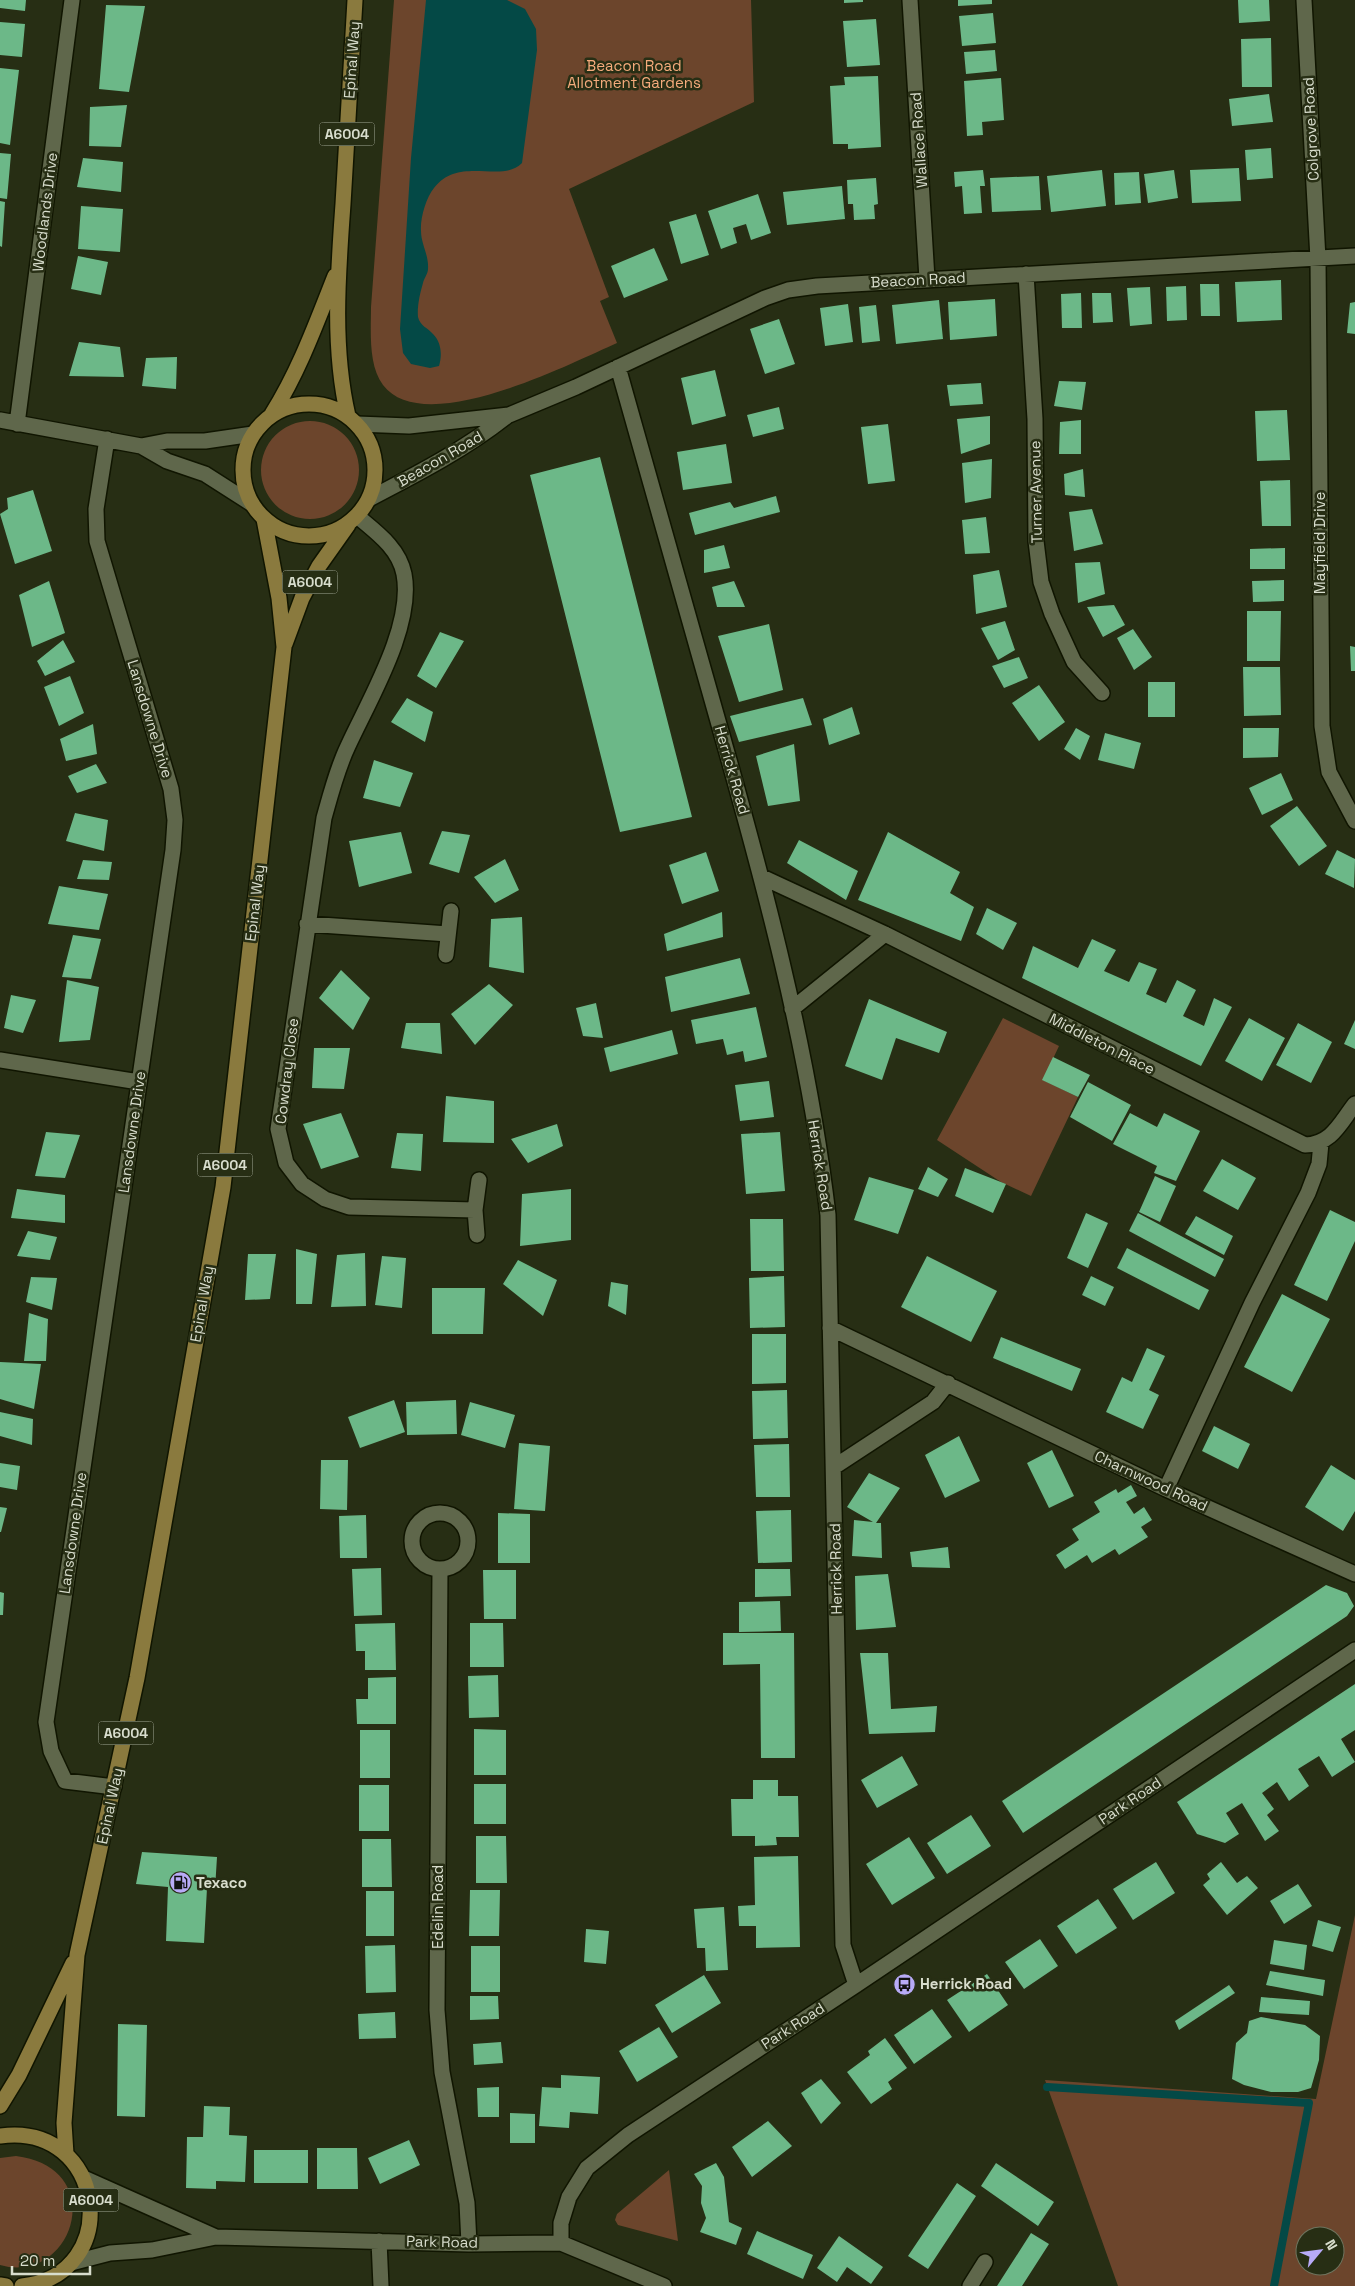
<svg xmlns="http://www.w3.org/2000/svg" width="1355" height="2286" font-family="'Space Grotesk',sans-serif">
<style>
.green{fill:#6c452c;fill-rule:evenodd}
.water{fill:#044946}
.lines{fill:none;stroke-linecap:round;stroke-linejoin:round}
.stream{stroke:#044946;stroke-width:8}
.building{fill:#6cb888}
.minor-casing{stroke:#101500;stroke-width:18}
.major-casing{stroke:#101500;stroke-width:18}
.minor{stroke:#5f674b;stroke-width:15}
.major{stroke:#8a7a3e;stroke-width:15}
.labels{text-anchor:middle;stroke-width:5;stroke-linejoin:round;paint-order:stroke}
.shield{fill:#272e14;stroke:#a3a896;stroke-width:1}
.shield-label{font-size:14px;font-weight:bold;fill:#d8ddcd}
.street-label{font-size:15px;fill:#d8ddcd;stroke:#272e14}
.park-label{font-size:15px;fill:#f5ab7c;stroke:#272e14}
.poi-label{font-size:15px;font-weight:bold;fill:#d8ddcd;stroke:#272e14;text-anchor:start}
</style>
<rect width="100%" height="100%" fill="#272e14"/>
<!-- green -->
<path class="green" d="M394,0H751L754,102L569,189L609,297L600,301L617,343C569,364 424,439 383,385C368,365 371,331 371,307Z
M261 470a49 49 0 1 1 98 0a49 49 0 1 1-98 0Z
M1003,1018L1059,1046L1043,1080L1078,1097L1031,1196L1001,1182L937,1140Z
M1355,1915V2286H1118L1045,2080L1316,2099ZM1305,2236H1335V2266H1305Z
M16,2156C111,2168 73,2286 0,2265V2158Z
M669,2170L678,2241L618,2225L615,2220L617,2214Z"/>
<!-- water -->
<path class="water" d="M426,0H507L525,9L536,29L537,50L522,163C502,184 459,155 434,188C426,198 420,218 421,231C421,244 429,255 428,269C428,274 424,278 423,283C420,293 417,307 418,317C420,326 428,328 433,334C442,343 442,356 439,366L430,368L411,364L403,353L400,329L411,158Z"/>
<g class="lines">
<!-- stream -->
<path class="stream" d="M1047,2087L1309,2103L1274,2286"/>
</g>
<!-- building -->
<path class="building" d="M0,0H26L25,11L0,8Z
M844,0H863V2L844,3Z
M958,0H992V4L958,6Z
M1238,0H1269L1270,21L1239,23Z
M106,5L145,6L129,92L99,89Z
M993,13L996,43L962,46L959,16Z
M876,19L880,65L847,67L843,21Z
M0,22L25,24L22,57L0,55Z
M1271,38L1272,87H1242L1241,39Z
M995,50L997,71L966,74L964,52Z
M0,68L19,70L10,145L0,143Z
M878,76L881,147L848,149V144H833L830,86L845,85L844,77Z
M1001,78L1004,120L982,122L983,135L967,136L964,81Z
M1269,94L1273,122L1232,126L1229,99Z
M127,105L121,147L89,146L90,107Z
M1271,148L1273,178L1247,180L1245,150Z
M0,153L11,154L7,199L0,198Z
M83,158L123,162L121,192L77,187Z
M1239,168L1241,201L1192,203L1190,170Z
M983,170L985,186H980L982,213L964,214L962,186L955,187L954,172Z
M1102,170L1106,206L1051,212L1047,176Z
M1174,170L1178,198L1148,203L1144,174Z
M1139,172L1141,203L1115,205L1114,173Z
M1039,176L1041,210L992,212L990,178Z
M876,178L878,204L874,205L875,219L854,220L853,204H848L847,180Z
M842,186L845,219L787,225L783,192Z
M758,194L771,233L751,240L746,224L733,228L737,243L721,249L708,211Z
M0,201L5,202L2,247L0,246Z
M81,206L123,209L120,252L78,249Z
M696,214L709,255L681,264L669,222Z
M654,248L668,280L624,298L611,266Z
M78,256L108,262L101,295L71,289Z
M1281,280L1282,320L1237,322L1235,282Z
M1200,284H1219L1220,316H1201Z
M1186,286L1187,320L1167,321L1166,287Z
M1150,287L1152,324L1130,326L1127,288Z
M1081,293L1082,328H1062L1061,294Z
M1092,293H1111L1113,322L1093,323Z
M995,299L997,336L950,340L948,302Z
M939,300L943,339L896,344L892,305Z
M1355,302V334L1347,333L1350,303Z
M848,304L853,342L825,346L820,308Z
M876,305L880,341L862,343L859,307Z
M779,319L795,364L765,374L750,329Z
M79,342L120,347L124,377L69,376Z
M177,357L176,389L142,386L146,358Z
M715,370L726,416L692,425L681,378Z
M1059,381L1086,382L1082,410L1054,406Z
M981,383L983,404L950,406L947,385Z
M779,407L784,429L753,437L747,415Z
M1287,410L1290,460L1257,461L1255,411Z
M990,416V444L961,454L957,419Z
M1081,420V454H1059L1060,422Z
M888,424L895,481L868,484L861,427Z
M726,444L732,483L683,490L677,452Z
M600,457L692,817L620,832L530,475Z
M992,459L991,498L965,503L962,463Z
M1083,469L1085,497L1065,495L1064,474Z
M1290,480L1291,526H1262L1260,481Z
M33,490L52,551L15,564L0,514L8,509L7,498Z
M776,496L780,512L695,535L689,513L730,502L734,508Z
M1092,509L1103,544L1074,551L1069,512Z
M986,517L990,553L965,554L962,520Z
M724,545L730,568L704,573V550Z
M1285,548V569H1250V549Z
M1100,562L1105,594L1078,603L1075,563Z
M999,570L1007,607L976,614L973,575Z
M1284,580V601L1253,602L1252,581Z
M49,581L65,633L32,647L19,595Z
M734,581L745,607H717L712,587Z
M1114,605L1125,625L1103,637L1087,607Z
M1247,611H1281L1280,661H1247Z
M1005,621L1015,650L998,660L981,628Z
M769,624L783,690L739,702L718,636Z
M1133,629L1152,657L1134,670L1117,638Z
M440,632L464,641L436,688L417,676Z
M63,640L75,662L45,676L37,661Z
M1350,646L1355,647V671H1351Z
M1019,657L1028,678L1004,688L992,666Z
M1243,667H1280L1281,715L1244,716Z
M70,676L84,713L59,726L44,687Z
M1148,682H1175V717H1148Z
M1039,685L1065,722L1039,741L1012,703Z
M407,698L433,712L425,742L391,722Z
M803,698L812,725L739,742L730,716Z
M852,707L860,734L829,745L823,719Z
M93,724L97,754L66,761L60,739Z
M1076,728L1090,736L1080,760L1064,749Z
M1243,728H1279L1278,757L1243,758Z
M1105,733L1141,743L1134,769L1098,760Z
M794,744L800,801L768,806L756,756Z
M374,760L413,773L400,807L363,798Z
M96,764L107,783L77,793L68,776Z
M1281,773L1293,800L1262,815L1249,788Z
M1297,806L1327,846L1299,866L1270,826Z
M75,813L108,820L104,851L66,841Z
M442,831L470,835L459,873L429,864Z
M401,832L412,873L359,887L349,841Z
M888,832L960,872L950,893L974,907L961,941L858,900Z
M799,840L858,871L846,900L787,863Z
M1337,850L1355,859L1354,888L1325,874Z
M706,852L719,891L682,904L669,865Z
M505,859L519,890L495,903L474,877Z
M83,860L112,862L109,880L77,879Z
M59,886L108,894L99,930L48,924Z
M987,908L1017,923L1003,950L976,934Z
M722,912L723,937L667,951L664,934Z
M522,917L524,973L489,967L491,919Z
M73,935L101,939L91,979L62,977Z
M1092,939L1116,950L1104,971L1129,982L1139,962L1157,969L1146,994L1166,1003L1177,980L1196,990L1183,1016L1204,1026L1214,998L1232,1007L1201,1066L1022,978L1033,946L1078,968Z
M740,958L750,994L671,1012L665,977Z
M341,970L370,998L353,1030L319,998Z
M67,980L99,987L90,1040L59,1042Z
M489,984L513,1005L475,1045L451,1014Z
M11,995L36,1000L23,1033L4,1028Z
M869,999L947,1032L939,1053L896,1038L882,1080L845,1066Z
M596,1003L603,1038L583,1036L576,1008Z
M756,1007L767,1057L745,1062L743,1051L727,1055L723,1039L696,1044L691,1020Z
M1249,1018L1285,1038L1262,1081L1225,1061Z
M1355,1020V1049L1344,1044Z
M406,1023H440L442,1054L401,1048Z
M1298,1023L1332,1042L1311,1083L1276,1065Z
M672,1030L678,1054L610,1072L604,1048Z
M314,1048H350L344,1089L312,1088Z
M1053,1057L1090,1075L1078,1097L1042,1080Z
M769,1081L774,1117L740,1121L735,1085Z
M1088,1082L1131,1105L1112,1141L1070,1117Z
M446,1096L494,1101V1143L443,1142Z
M341,1113L359,1157L321,1169L303,1124Z
M1130,1113L1157,1127L1164,1113L1200,1131L1176,1181L1154,1173L1157,1166L1113,1144Z
M557,1124L563,1146L528,1163L511,1139Z
M46,1132L80,1135L65,1178L35,1176Z
M780,1132L785,1191L746,1194L741,1134Z
M397,1133L423,1134L421,1171L391,1168Z
M1222,1159L1256,1178L1238,1210L1203,1191Z
M928,1167L948,1179L938,1197L918,1189Z
M965,1168L1006,1184L993,1213L955,1196Z
M1155,1176L1176,1186L1160,1222L1139,1212Z
M869,1177L914,1190L898,1234L854,1220Z
M17,1189L65,1195V1223L11,1218Z
M571,1189V1240L520,1246L522,1194Z
M1330,1210L1355,1222V1241L1327,1301L1294,1285Z
M1086,1213L1108,1223L1088,1268L1067,1258Z
M1138,1213L1224,1259L1215,1277L1129,1231Z
M1196,1216L1233,1236L1224,1255L1185,1234Z
M750,1219H783L784,1271H751Z
M28,1231L57,1237L50,1260L17,1256Z
M1127,1248L1209,1290L1199,1310L1117,1268Z
M296,1249L317,1254L312,1304H296Z
M365,1253L366,1306L331,1307L337,1255Z
M248,1254H276L270,1299L245,1300Z
M382,1256L406,1258L402,1308L375,1305Z
M927,1256L997,1291L971,1342L901,1307Z
M518,1260L557,1280L543,1316L503,1284Z
M784,1276L785,1327L750,1328L749,1278Z
M1091,1276L1114,1287L1105,1306L1082,1295Z
M31,1277L57,1278L52,1310L26,1302Z
M611,1282L628,1285L626,1315L608,1306Z
M432,1288H485L483,1334H432Z
M1282,1294L1330,1319L1292,1392L1244,1367Z
M29,1313L48,1319L46,1361H24Z
M752,1334H786V1383L752,1384Z
M1001,1337L1081,1369L1072,1391L993,1358Z
M1147,1348L1165,1356L1149,1390L1159,1395L1143,1429L1106,1412L1122,1377L1132,1382Z
M0,1362L41,1364L34,1409L0,1399Z
M787,1390L788,1438L753,1439L752,1391Z
M394,1400L405,1432L360,1448L348,1417Z
M456,1400L457,1434L407,1435L406,1402Z
M470,1402L515,1415L505,1448L461,1435Z
M0,1412L33,1419L32,1445L0,1436Z
M1214,1426L1250,1444L1238,1469L1202,1451Z
M959,1436L980,1481L945,1498L925,1455Z
M519,1443L550,1446L545,1511L514,1509Z
M789,1444L790,1497H756L754,1445Z
M1052,1450L1074,1496L1049,1508L1027,1463Z
M321,1460H348L347,1510L320,1509Z
M0,1463L20,1466L17,1490L0,1487Z
M1331,1465L1355,1480V1511L1343,1531L1305,1507Z
M869,1473L900,1488L876,1523H881L882,1558L852,1556L854,1520L873,1522L847,1507Z
M1131,1485L1137,1496L1126,1502L1134,1514L1144,1507L1152,1520L1141,1527L1148,1537L1119,1555L1115,1549L1092,1563L1087,1555L1065,1569L1056,1555L1079,1540L1072,1529L1100,1512L1094,1502L1116,1489L1118,1493Z
M0,1507L7,1508L1,1532H0Z
M791,1510L792,1562L758,1563L756,1511Z
M498,1513L530,1514V1563H498Z
M366,1515L367,1558H340L339,1516Z
M948,1547L950,1568L912,1567L910,1552Z
M381,1568L382,1615L354,1616L352,1569Z
M755,1569H790L791,1596L755,1597Z
M483,1570H516V1619H484Z
M888,1574L896,1627L856,1630L855,1576Z
M1326,1585L1347,1593L1354,1606L1347,1616L1023,1833L1002,1801Z
M0,1592L4,1593L3,1615H0Z
M780,1601L781,1631L739,1632V1602Z
M395,1623L396,1670H365V1651H356L355,1624Z
M470,1623H503L504,1667H470Z
M723,1633H794L795,1758H761L760,1664L723,1665Z
M860,1653H888L891,1709L937,1706L935,1732L869,1734Z
M498,1675L499,1717L469,1718L468,1676Z
M396,1677V1724H357L356,1699H368V1678Z
M1355,1684V1730L1341,1739L1355,1762L1332,1777L1319,1756L1298,1769L1309,1786L1289,1801L1277,1782L1262,1793L1274,1809L1267,1815L1279,1831L1265,1841L1242,1803L1226,1813L1239,1834L1225,1843L1197,1834L1177,1802Z
M474,1729L506,1730V1775H474Z
M360,1730H390V1778H360Z
M902,1756L918,1785L877,1808L861,1780Z
M753,1780H778V1796H798L799,1837H776L777,1845L755,1846V1836H732L731,1799H753Z
M474,1784H506V1824H474Z
M359,1785H389V1831H359Z
M971,1815L991,1846L947,1874L927,1843Z
M476,1836H506L507,1883H476Z
M909,1837L935,1878L892,1905L866,1864Z
M362,1839H391L392,1887H362Z
M142,1852L217,1857L215,1889L207,1888L204,1943L166,1941L168,1887L136,1884Z
M798,1856L800,1947L756,1948V1926H739L738,1906L755,1905L754,1857Z
M1156,1862L1175,1893L1133,1920L1113,1889Z
M1221,1862L1237,1883L1247,1876L1258,1888L1227,1915L1203,1885L1210,1879L1207,1874Z
M1298,1884L1312,1906L1284,1924L1270,1901Z
M470,1890H500L499,1936H469Z
M366,1891H394V1936H366Z
M1098,1899L1117,1928L1076,1954L1057,1926Z
M724,1907L728,1970L706,1971L705,1948H697L694,1909Z
M1318,1920L1341,1927L1333,1952L1312,1946Z
M586,1929L609,1931L606,1964L584,1962Z
M1040,1939L1058,1966L1024,1989L1005,1962Z
M1274,1940L1307,1945L1304,1970L1270,1964Z
M395,1945L396,1992L366,1993L365,1946Z
M471,1946H500V1992H471Z
M1270,1971L1325,1980L1323,1996L1266,1985Z
M987,1974L1008,2005L969,2032L947,2000Z
M704,1975L721,2003L672,2033L655,2005Z
M1229,1985L1235,1993L1179,2030L1175,2021Z
M470,1996H498L499,2019L470,2020Z
M1261,1997L1310,2001L1309,2015L1259,2012Z
M932,2009L952,2037L914,2064L894,2035Z
M395,2012L396,2038L359,2039L358,2014Z
M1261,2017L1305,2025L1320,2036L1319,2060L1311,2088L1298,2092H1271L1244,2085L1232,2079L1236,2043L1247,2033L1249,2021Z
M118,2024L147,2025L145,2117L117,2116Z
M659,2027L678,2057L637,2082L619,2051Z
M885,2038L907,2068L888,2082L892,2089L871,2104L847,2072L870,2055L868,2051Z
M501,2042L503,2063L474,2065L473,2044Z
M561,2075L600,2077L598,2114L570,2112L569,2128L539,2126L542,2087L561,2088Z
M821,2079L841,2103L821,2124L801,2093Z
M499,2087V2117H478L477,2088Z
M204,2106L230,2107L229,2135L247,2136L245,2182L216,2181V2189L186,2188L187,2137H203Z
M510,2113L535,2114V2143H510Z
M768,2121L792,2146L752,2177L732,2147Z
M409,2140L420,2165L380,2184L368,2158Z
M317,2148H357L358,2189H317Z
M254,2150H308V2183H254Z
M716,2163L724,2177L729,2222L742,2228L736,2245L700,2232L706,2218L701,2203L702,2186L694,2174Z
M996,2163L1054,2202L1038,2226L981,2186Z
M957,2183L976,2196L928,2269L908,2256Z
M757,2231L813,2255L803,2279L747,2254Z
M1031,2233L1049,2244L1022,2286H997Z
M839,2236L883,2267L871,2284L847,2267L837,2282L817,2268Z"/>
<g class="lines">
<defs>
<path id="minor" d="M910,0L927,279
M1304,0L1318,259L1322,726L1329,772L1355,821
M1026,274L1035,419L1036,541L1041,582L1052,614L1074,662L1102,693
M618,367C651,483 683,598 716,714C763,879 808,1045 828,1215L843,1945L856,1985
M0,420L141,446L167,441H205L253,434
M17,424L72,0
M357,424L409,426L509,415L576,387L765,298L788,290L817,286L1355,256
M107,439L96,509L97,541L171,789L175,820L173,850L46,1722L51,1751L65,1781L114,1787
M141,446L167,461L205,474L252,504
M369,499C417,474 464,450 507,416
M357,516C376,532 399,548 404,574C414,626 369,700 348,746C337,769 331,793 324,818L278,1129L286,1163L302,1184L325,1199L349,1207L475,1210
M762,877L885,934L1305,1145C1332,1144 1340,1123 1355,1104
M307,924L448,934
M446,955L451,911
M792,1009L885,934
M0,1060L139,1082
M477,1235L475,1210L479,1180
M830,1328L1166,1489L1355,1574
M834,1467L933,1402L948,1383
M1166,1489L1252,1303L1308,1193L1319,1164L1321,1143
M412 1541a28 28 0 1 1 56 0a28 28 0 1 1-56 0Z
M440,1569L437,2010L442,2072L467,2203L469,2244
M84,2178L216,2237
M379,2241L381,2286
M561,2243V2223L569,2197L587,2168L628,2135L856,1985L1355,1650
M71,2263L110,2253L152,2250L216,2237L469,2244L561,2243L664,2286
M970,2286L985,2262"/>
<path id="major" d="M243 470a66 66 0 1 1 132 0a66 66 0 1 1-132 0Z
M272,414C299,371 316,324 335,276
M348,416C332,347 338,274 343,204C347,136 351,68 355,0
M285,644L302,598L319,566L348,525
M0,2106L19,2075L73,1963
M0,2136C106,2121 125,2275 22,2286
M66,2154L64,2123L77,1955L137,1678L223,1187L284,647L279,598L264,519
M0,2285L6,2286"/>
</defs>
<!-- minor casing -->
<use href="#minor" class="minor-casing"/>
<!-- major casing -->
<use href="#major" class="major-casing"/>
<!-- minor -->
<use href="#minor" class="minor"/>
<!-- major -->
<use href="#major" class="major"/>
</g>
<!-- icons -->
<defs>
<symbol id="fuel-disc" viewBox="-11 -11 22 22"><circle r="9.5" fill="#b8abf7" stroke="#272e14"/><path d="M-5.5-6h7V0h2V4h1.3V-2.5L3-4.5l.8-.8L6-3V5H2.5V1h-1V6h-7ZM-4.2-4.7v3.2H.2V-4.7Z" fill="#111"/></symbol>
<symbol id="bus-disc" viewBox="-11 -11 22 22"><circle r="9.5" fill="#b8abf7" stroke="#272e14"/><path d="M-5-6H5V4H4V6H2V4H-2V6H-4V4H-5ZM-3.5-4V0h7V-4ZM-3.5 1.2v1.5H-2V1.2ZM2 1.2v1.5H3.5V1.2Z" fill="#111"/></symbol>
</defs>
<g fill-rule="evenodd">
<use href="#fuel-disc" x="168" y="1870" width="25" height="25"/>
<use href="#bus-disc" x="892" y="1972" width="25" height="25"/>
</g>
<g class="labels">
<!-- shield labels -->
<g class="shield">
<rect x="319.5" y="122.5" width="55" height="23" rx="4"/>
<rect x="282.5" y="570.5" width="55" height="23" rx="4"/>
<rect x="197.5" y="1153.5" width="55" height="23" rx="4"/>
<rect x="98.5" y="1721.5" width="55" height="23" rx="4"/>
<rect x="63.5" y="2188.5" width="55" height="23" rx="4"/>
</g>
<g class="shield-label">
<text x="347" y="139">A6004</text>
<text x="310" y="587">A6004</text>
<text x="225" y="1170">A6004</text>
<text x="126" y="1738">A6004</text>
<text x="91" y="2205">A6004</text>
</g>
<!-- street labels -->
<g class="street-label">
<text transform="translate(352 60) rotate(-86)" y="5">Epinal Way</text>
<text transform="translate(1311 129) rotate(-93)" y="5">Colgrove Road</text>
<text transform="translate(919 140) rotate(-94)" y="5">Wallace Road</text>
<text transform="translate(45 212) rotate(-83)" y="5">Woodlands Drive</text>
<text transform="translate(918 280) rotate(-3)" y="5">Beacon Road</text>
<text transform="translate(440 459) rotate(-30)" y="5">Beacon Road</text>
<text transform="translate(1036 492) rotate(-91)" y="5">Turner Avenue</text>
<text transform="translate(1320 543) rotate(-90)" y="5">Mayfield Drive</text>
<text transform="translate(150 719) rotate(73)" y="5">Lansdowne Drive</text>
<text transform="translate(732 770) rotate(74)" y="5">Herrick Road</text>
<text transform="translate(255 903) rotate(-83)" y="5">Epinal Way</text>
<text transform="translate(1102 1044) rotate(27)" y="5">Middleton Place</text>
<text transform="translate(287 1071) rotate(-83)" y="5">Cowdray Close</text>
<text transform="translate(132 1132) rotate(-82)" y="5">Lansdowne Drive</text>
<text transform="translate(820 1165) rotate(81)" y="5">Herrick Road</text>
<text transform="translate(202 1304) rotate(-80)" y="5">Epinal Way</text>
<text transform="translate(1151 1481) rotate(25)" y="5">Charnwood Road</text>
<text transform="translate(73 1533) rotate(-82)" y="5">Lansdowne Drive</text>
<text transform="translate(836 1569) rotate(-91)" y="5">Herrick Road</text>
<text transform="translate(1130 1801) rotate(-34)" y="5">Park Road</text>
<text transform="translate(110 1806) rotate(-78)" y="5">Epinal Way</text>
<text transform="translate(438 1907) rotate(-90)" y="5">Edelin Road</text>
<text transform="translate(793 2026) rotate(-33)" y="5">Park Road</text>
<text transform="translate(442 2242) rotate(1)" y="5">Park Road</text>
</g>
<!-- park labels -->
<g class="park-label">
<text x="634" y="71">Beacon Road<tspan x="634" dy="17">Allotment Gardens</tspan></text>
</g>
<!-- poi labels -->
<g class="poi-label">
<text x="196" y="1888">Texaco</text>
<text x="920" y="1989">Herrick Road</text>
</g>
</g>
<!-- north arrow -->
<g transform="translate(1320 2251) rotate(61)"><circle r="24" fill="#272e14" stroke="#6e745e"/>
<path d="M0-4L9 19L0 12L-9 19Z" fill="#b8abf7"/>
<text y="-8" font-size="14" font-weight="bold" text-anchor="middle" fill="#d8ddcd">N</text>
</g>
<!-- scale -->
<path d="M12 2266v8h78v-8" fill="none" stroke="#d8ddcd" stroke-width="2.5"/>
<text x="20" y="2266" font-size="15" fill="#d8ddcd" stroke="#272e14" stroke-width="4" paint-order="stroke">20 m</text>
</svg>
